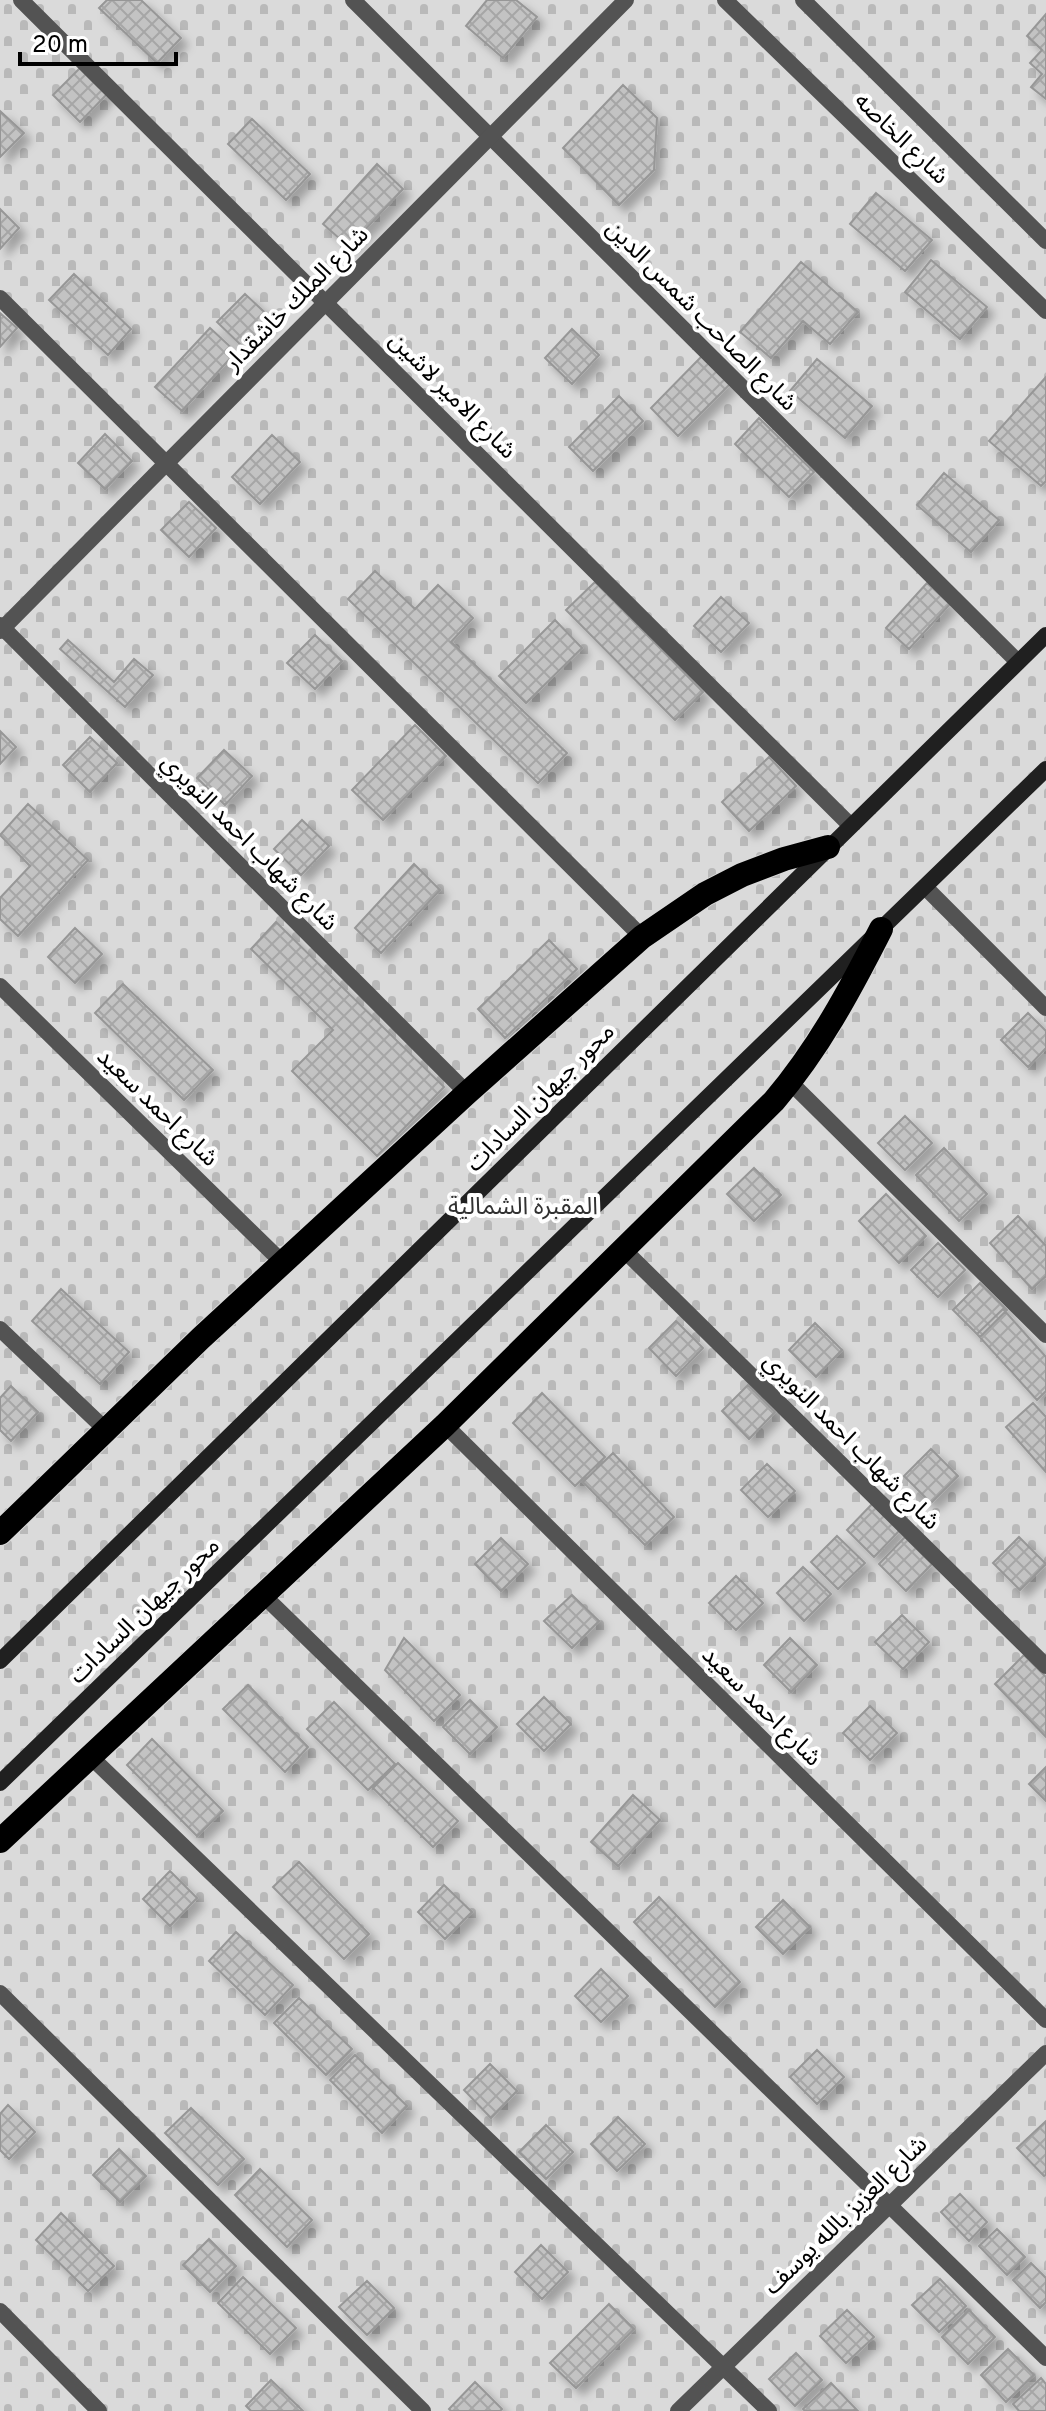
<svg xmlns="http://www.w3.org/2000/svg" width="1046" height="2411" font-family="Overpass,'Noto Sans Arabic',sans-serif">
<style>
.cemetery{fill:url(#cemetery-stones)}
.building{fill:url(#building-cross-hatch);stroke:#979797;stroke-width:2;filter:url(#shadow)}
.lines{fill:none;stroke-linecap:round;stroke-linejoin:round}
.highway-casing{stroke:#dbdbdb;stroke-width:26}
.lane{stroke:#535353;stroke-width:16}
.street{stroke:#535353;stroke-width:16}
.secondary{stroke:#202020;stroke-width:16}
.highway{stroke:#000;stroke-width:24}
.labels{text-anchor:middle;stroke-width:8;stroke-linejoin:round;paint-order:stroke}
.street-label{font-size:24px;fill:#000;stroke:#fff}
.park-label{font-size:24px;fill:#313131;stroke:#fff}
</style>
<defs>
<pattern id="cemetery-stones" width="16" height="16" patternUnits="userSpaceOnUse" patternTransform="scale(2)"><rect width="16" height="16" fill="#dadada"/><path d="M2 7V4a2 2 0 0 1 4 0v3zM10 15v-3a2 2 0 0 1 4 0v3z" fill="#b9b9b9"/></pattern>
<pattern id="building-cross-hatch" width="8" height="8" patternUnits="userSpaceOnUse" patternTransform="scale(2)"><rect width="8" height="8" fill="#c3c3c3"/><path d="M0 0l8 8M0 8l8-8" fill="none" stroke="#a6a6a6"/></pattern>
<filter id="shadow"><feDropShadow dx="7" dy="7" stdDeviation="4" flood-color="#0004"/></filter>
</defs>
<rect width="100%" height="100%" fill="#fff"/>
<!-- cemetery -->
<path class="cemetery" d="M0,0H1046V2411H0Z"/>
<!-- building -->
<path class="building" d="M107,0H141L181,38L157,63L99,8Z
M487,0H516L537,17L503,58L466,26Z
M1046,14V99L1031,87L1042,74L1030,63L1042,50L1027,36Z
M81,67L108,93L80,122L53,95Z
M623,85L657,118L654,170L619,205L563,148Z
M0,111L24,133L0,157Z
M252,119L310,174L286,200L228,144Z
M377,164L403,189L349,247L323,224Z
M876,193L932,240L905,271L850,224Z
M0,209L19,228L0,249Z
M931,260L987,307L960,339L905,292Z
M801,262L858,312L830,344L803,321L771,358L740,332Z
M74,274L131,329L108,355L49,300Z
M245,294L272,319L244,348L217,322Z
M0,313L17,328L0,347Z
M210,328L236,352L182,411L155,387Z
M572,329L599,355L572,384L545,358Z
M702,356L730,384L678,436L651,408Z
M817,359L872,406L845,438L790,391Z
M1046,377V481L1041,486L989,441Z
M619,396L643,421L593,471L569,447Z
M759,418L814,472L789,497L735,444Z
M105,434L132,461L105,489L78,463Z
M272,435L300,462L260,504L232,477Z
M944,473L999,520L971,552L917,505Z
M189,502L216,528L189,557L161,530Z
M375,571L415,609L438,585L473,618L451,642L567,753L538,783L348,599Z
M595,582L703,692L675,720L566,610Z
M927,583L950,604L909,649L886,628Z
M721,597L749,623L721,652L694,626Z
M555,620L582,648L526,703L499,676Z
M315,635L342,661L315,689L287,663Z
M68,640L114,682L134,659L153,675L125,707L60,649Z
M415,725L446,756L383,820L352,790Z
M0,731L16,747L0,764Z
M90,737L117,763L90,792L63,765Z
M224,750L252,776L225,805L197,778Z
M769,757L796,786L749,831L722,802Z
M28,804L88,860L18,936L0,919V898L30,866L0,835Z
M302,820L329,846L301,875L274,849Z
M414,864L440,890L381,953L355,928Z
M276,922L444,1087L377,1156L292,1071L333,1030L251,949Z
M75,928L102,954L75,983L48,957Z
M549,940L577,969L505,1038L478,1009Z
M123,984L213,1070L184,1100L95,1013Z
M1028,1013L1046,1031V1048L1028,1067L1001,1040Z
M905,1116L932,1143L905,1170L878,1143Z
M944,1148L987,1194L959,1221L916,1175Z
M754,1168L781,1195L754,1221L727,1194Z
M886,1194L926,1236L899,1263L859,1221Z
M1018,1216L1046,1246V1276L1032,1289L990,1243Z
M938,1243L965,1270L938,1297L911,1270Z
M980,1283L1007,1310L980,1337L953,1310Z
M61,1289L129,1352L100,1384L32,1321Z
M1003,1309L1046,1357V1391L1037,1400L977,1334Z
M676,1321L703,1348L676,1376L649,1348Z
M815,1323L842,1350L816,1377L789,1350Z
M748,1385L775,1412L749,1439L722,1411Z
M11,1386L38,1412L11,1441L0,1430V1398Z
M542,1393L605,1457L575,1486L513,1423Z
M1033,1403L1046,1417V1472L1006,1427Z
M931,1449L958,1476L931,1503L904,1476Z
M613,1453L674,1517L645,1545L583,1482Z
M767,1464L795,1491L768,1517L741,1490Z
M873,1503L900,1530L874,1557L847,1530Z
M837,1536L865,1563L838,1589L811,1562Z
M905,1537L932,1564L906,1591L879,1564Z
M1019,1537L1046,1564L1020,1590L993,1563Z
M501,1538L528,1564L501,1591L475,1564Z
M803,1567L831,1594L804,1621L777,1593Z
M736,1576L763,1603L736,1630L709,1603Z
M572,1595L599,1621L572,1648L544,1621Z
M902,1615L929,1642L903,1669L875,1642Z
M404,1638L460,1695L434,1721L385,1670Z
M790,1638L817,1665L791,1692L764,1665Z
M1024,1655L1046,1677V1737L995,1684Z
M248,1685L308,1747L285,1772L223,1709Z
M544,1697L571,1724L544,1751L517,1724Z
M470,1700L497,1727L470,1754L443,1727Z
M334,1702L395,1764L368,1790L307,1729Z
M870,1706L897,1733L870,1760L843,1733Z
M152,1739L223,1811L197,1836L127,1765Z
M398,1763L458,1821L433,1847L373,1788Z
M1046,1767V1801L1029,1784Z
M633,1795L660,1820L618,1866L591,1842Z
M299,1862L369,1934L344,1959L273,1887Z
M170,1871L197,1898L170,1926L143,1899Z
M444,1885L472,1912L445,1939L418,1912Z
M659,1897L740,1982L715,2007L634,1922Z
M783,1900L810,1927L783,1954L756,1927Z
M236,1932L293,1985L265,2015L209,1961Z
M601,1969L628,1996L601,2022L575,1996Z
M299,1998L352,2049L326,2075L274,2023Z
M817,2050L844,2077L817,2104L790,2077Z
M355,2055L407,2106L382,2133L330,2080Z
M490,2064L517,2091L491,2118L464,2090Z
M8,2105L35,2132L9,2159L0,2150V2114Z
M191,2108L244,2159L218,2185L165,2133Z
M618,2117L645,2144L617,2171L591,2144Z
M1046,2121V2175L1044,2176L1017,2148Z
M546,2125L573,2152L546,2179L519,2152Z
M119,2149L146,2176L120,2202L93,2175Z
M260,2169L312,2220L287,2247L235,2195Z
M960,2194L987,2222L969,2241L941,2212Z
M61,2213L114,2266L88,2291L36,2240Z
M997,2229L1025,2257L1007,2275L979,2246Z
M209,2239L236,2266L210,2292L183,2265Z
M541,2245L568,2272L542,2299L515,2272Z
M1031,2263L1046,2278V2302L1040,2308L1013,2280Z
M243,2277L296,2328L270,2354L218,2303Z
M940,2279L966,2306L939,2332L912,2305Z
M367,2281L394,2308L367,2335L339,2307Z
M609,2304L634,2329L576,2388L550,2363Z
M847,2310L874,2337L846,2363L820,2336Z
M969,2310L995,2337L968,2364L942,2337Z
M1008,2349L1034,2375L1006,2402L981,2375Z
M796,2353L822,2380L795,2406L769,2379Z
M1041,2378L1046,2384V2411H1019L1013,2404Z
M271,2380L303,2411H251L246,2406Z
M475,2382L502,2409L500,2411H451L449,2409Z
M831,2383L857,2410L805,2411L803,2409Z"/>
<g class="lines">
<defs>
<path id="highway" d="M0,1533L201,1338L467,1093L642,937L705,894L742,875L784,859L828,847
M0,1841L445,1425L774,1101C819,1048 850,990 881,929"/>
</defs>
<!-- highway casing -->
<use href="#highway" class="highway-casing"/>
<!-- lane -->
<path class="lane" d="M21,0L850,825
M353,0L1018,662
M725,0L1046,311
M803,0L1046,241
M0,298L642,937
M0,625L467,1093
M0,986L283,1263
M0,1329L106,1430"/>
<!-- street -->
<path class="street" d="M0,631L626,0
M925,887L1046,1008
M790,1082L1046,1335
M624,1250L1046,1666
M445,1425L1046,2020
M264,1596L1046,2358
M92,1758L769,2411
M0,1993L423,2411
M0,2311L99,2411
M678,2411L1046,2053"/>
<!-- secondary -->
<path class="secondary" d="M0,1661L1046,635
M0,1783L1046,769"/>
<!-- highway -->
<use href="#highway" class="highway"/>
</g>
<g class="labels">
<!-- street labels -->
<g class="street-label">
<text transform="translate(902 138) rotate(44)" y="8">شارع الخاصه</text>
<text transform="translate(296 298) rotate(-45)" y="8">شارع الملك خاشقدار</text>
<text transform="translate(702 315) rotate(45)" y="8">شارع الصاحب شمس الدين</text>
<text transform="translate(453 395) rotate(45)" y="8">شارع الامير لاشين</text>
<text transform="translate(250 842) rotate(45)" y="8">شارع شهاب احمد النويري</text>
<text transform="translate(540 1097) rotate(-45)" y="8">محور جيهان السادات</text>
<text transform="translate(158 1107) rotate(44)" y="8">شارع احمد سعيد</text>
<text transform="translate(852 1441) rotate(45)" y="8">شارع شهاب احمد النويري</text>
<text transform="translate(144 1610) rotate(-44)" y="8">محور جيهان السادات</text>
<text transform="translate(762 1706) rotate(45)" y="8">شارع احمد سعيد</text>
<text transform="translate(845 2215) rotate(-44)" y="8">شارع العزيز بالله يوسف</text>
</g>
<!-- park labels -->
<g class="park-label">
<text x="523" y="1214">المقبرة الشمالية</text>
</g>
</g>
<!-- scale -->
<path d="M20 52v12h156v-12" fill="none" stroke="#000000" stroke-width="4"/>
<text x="32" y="52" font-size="24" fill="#000000" stroke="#ffffff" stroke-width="6" paint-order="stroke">20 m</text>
</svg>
